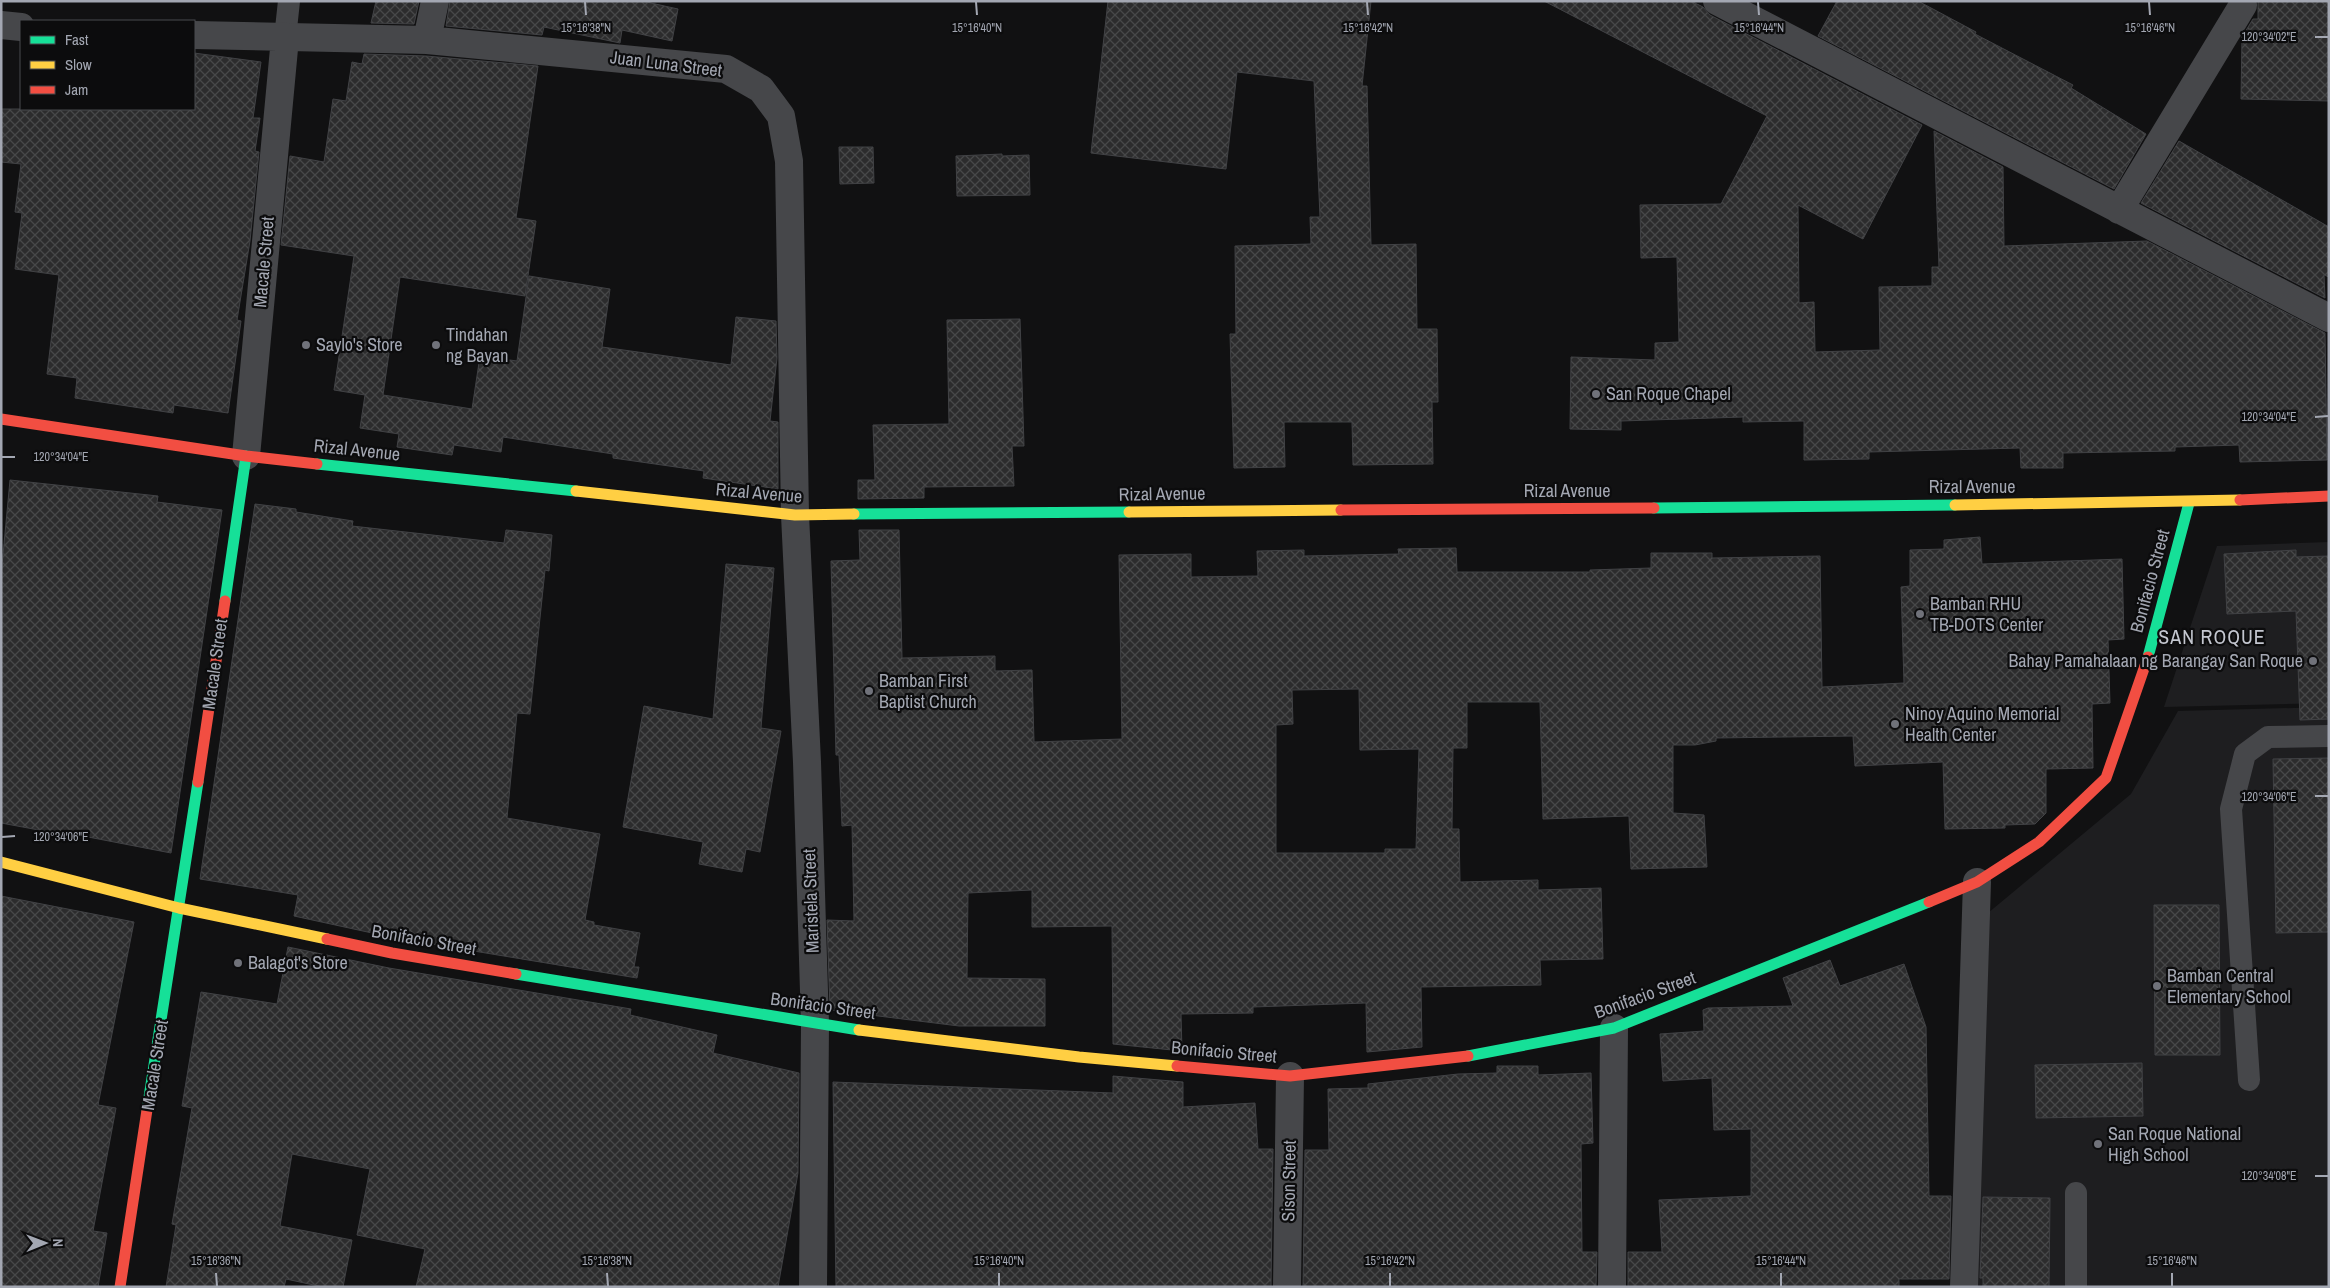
<svg xmlns="http://www.w3.org/2000/svg" width="2330" height="1288" font-family="'Archivo Narrow',sans-serif">
<style>
.built{fill:#1e1e20}
.building{fill:url(#building-cross-hatch);stroke:#414245;fill-rule:evenodd}
.lines{fill:none;stroke-linecap:round;stroke-linejoin:round}
.lane{stroke:#46474a;stroke-width:22}
.street{stroke:#46474a;stroke-width:28}
.fast{stroke:#16e098;stroke-width:11}
.slow{stroke:#ffcf43;stroke-width:11}
.jam{stroke:#f24e42;stroke-width:11}
.ticks{fill:none;stroke:#a3a7b2;stroke-width:2}
.poi-dot{fill:#70727a;stroke:#0c0c0d;stroke-width:2}
.labels{text-anchor:middle;stroke-width:4.5;stroke-linejoin:round;paint-order:stroke}
.street-label{font-size:18px;fill:#a3a7b2;stroke:#0c0c0d}
.poi-label{font-size:18px;fill:#a3a7b2;stroke:#0c0c0d;text-anchor:start}
.quarter-label{font-size:20px;letter-spacing:1px;fill:#c3c6cf;stroke:#0c0c0d}
.ticks-label{font-size:12px;text-anchor:middle;fill:#a3a7b2;stroke:#0c0c0d;stroke-width:4.5;stroke-linejoin:round;paint-order:stroke}
</style>
<defs>
<pattern id="building-cross-hatch" width="8" height="8" patternUnits="userSpaceOnUse" patternTransform="scale(1.25)"><rect width="8" height="8" fill="#2c2c2d"/><path d="M0 0l8 8M0 8l8-8" fill="none" stroke="#474849"/></pattern>
</defs>
<rect width="100%" height="100%" fill="#111112"/>
<!-- built -->
<path class="built" d="M2329,542V703L2164,707L2217,546Z
M2329,707V1287H1978L1982,1063L1988,913L2131,794L2178,711Z"/>
<!-- building -->
<path class="building" d="M376,1H419L414,24L371,23Z
M450,1H642L678,9L672,41L622,30L620,43L544,27L542,35L446,26Z
M1108,1H1371L1362,86H1367L1371,245L1416,244L1417,329H1437L1438,402H1432L1433,464L1353,465L1352,422H1284L1285,467L1234,468L1230,334H1236L1235,246L1311,244L1310,217H1320L1314,81L1237,72L1226,169L1091,153Z
M1544,1H1691L1703,7L1710,15L1922,125L1863,239L1798,205L1799,303L1814,302L1815,352L1880,350L1879,287L1932,286V267H1939L1934,131L2003,167L2004,246L2147,241L2325,333L2327,460L2240,462L2239,445L2175,447V451L2063,453V468H2021L2020,448L1869,452V459L1804,460V421L1743,422V417L1621,421V430L1570,429L1571,357L1655,360V343L1679,342L1677,257L1641,258L1640,205L1721,204L1767,116Z
M1837,1H1918L1976,32L1975,34L2073,85L2071,88L2146,134L2114,189L1818,36Z
M2258,1H2329V101L2241,99L2242,37L2253,19H2258Z
M194,53L261,62L253,118H260L255,151L259,152L250,241L237,320L241,321L228,413L174,405L173,413L75,398L77,378L47,374L59,275L15,269L22,213L15,212L21,164L1,162V109H194Z
M364,54L426,56L538,66L516,218L536,221L525,296L400,277L383,395L472,409L480,356L517,361L529,276L610,289L602,347L731,365L736,317L776,321L777,358L770,421L778,422V489L703,478L704,471L613,458V454L503,437L501,452L454,445L452,455L397,447L399,434L360,428L365,395L334,390L354,256L281,245L290,156L324,162L333,99L346,101L352,62L362,64Z
M2179,141L2329,227V277L2324,275L2325,298L2141,203Z
M839,147H873L874,183L840,184Z
M1002,154V156L1029,155L1030,195L957,196L956,156Z
M1020,319L1024,446H1012L1014,486L924,487V498L858,499V480H875L873,425L949,424L947,320Z
M10,480L158,496L157,502L222,510L171,853L83,836L82,838L1,823V576Z
M255,504L296,509V512L353,521L352,526L504,543L506,530L552,535L549,571L545,570L530,714L517,713L507,818L600,834L585,920L594,922V925L640,933L634,967H639L637,978L395,938L294,916L298,895L200,879Z
M859,530H899L902,658L995,656V671L1032,670L1034,742L1122,739L1119,555L1191,554V577L1258,576L1257,551L1304,550V556L1399,554L1398,549L1456,548L1457,572H1590V570L1651,568V553H1712V558L1820,556L1822,687L1904,683L1901,587L1910,586V550L1944,549V540L1980,537L1982,564L2122,559L2124,639L2108,640L2110,703L2092,704L2093,768L2046,769V813L2035,824L2005,825V828L1945,829L1943,762L1855,766L1853,736L1716,738V741L1695,745H1673V813L1704,815L1707,867L1631,869L1629,816L1543,819L1540,702H1467V748H1453L1452,829H1459L1460,882L1538,880V890L1601,888L1603,959L1540,960L1541,985L1421,987L1422,1047L1367,1052L1366,1003L1253,1007V1013L1181,1014L1182,1051L1113,1044L1112,926L1032,927V890L968,893L967,978L1045,979V1026H959L830,1010L827,920L854,921L852,825L842,826L839,755H836L831,561L860,560ZM1359,689L1360,750L1419,749L1416,849H1385V853H1276V725L1293,724L1292,690Z
M2296,550V557L2329,556V719L2300,720L2296,611L2227,614L2224,554Z
M726,564L774,568L761,728L781,731L760,852L746,849L742,872L699,864L703,842L623,827L644,706L713,719Z
M2329,758V932L2276,933L2273,759Z
M1,896L134,922L98,1105L116,1108L93,1231L107,1233L98,1287H1Z
M2154,905H2219L2220,1055H2155Z
M288,947L389,968L631,1009L630,1015L717,1035L713,1053L799,1073L798,1173L778,1287H416L425,1249L357,1235L370,1169L292,1154L280,1226L352,1240L343,1287H323L286,1279L284,1287H166L176,1225L172,1224L192,1108L182,1106L201,992L277,1004Z
M1830,960L1840,986L1904,964L1926,1027L1929,1196H1951L1949,1279H1899V1287H1628V1252H1662L1659,1200L1751,1196V1129L1714,1130L1712,1078L1663,1081L1660,1034L1704,1031L1703,1010L1708,1008L1793,1006L1783,978Z
M2142,1063L2143,1116L2036,1118L2035,1065Z
M1497,1066H1538V1075L1591,1073L1593,1143L1581,1144L1582,1252H1597L1596,1287H1303L1305,1150H1329L1328,1089L1368,1088V1084L1458,1074L1497,1073Z
M1113,1076L1183,1082V1107L1255,1103L1258,1149H1273L1271,1287H836L833,1082L1113,1093Z
M1983,1197L2050,1198L2049,1287H1983V1278H1980Z"/>
<g class="lines">
<!-- lane -->
<path class="lane" d="M285,38L289,1
M2249,1080L2231,809L2245,754L2268,737L2329,736
M2076,1193V1287"/>
<!-- street -->
<path class="street" d="M1717,1L2329,318
M1,25L21,27
M194,35L427,40L726,69L761,89L781,116L789,161L795,515L807,762L815,1024L813,1287
M427,40L435,1
M2119,210L2243,5
M246,456L285,38
M1287,1287L1290,1076
M1612,1287L1614,1028
M1964,1287L1977,882"/>
<!-- fast -->
<path class="fast" d="M317,464L576,491
M1654,508L1955,505
M854,514L1129,512
M225,601L246,456
M2148,657L2189,503
M516,974L859,1030
M1468,1056L1614,1028L1929,902
M147,1110L198,782"/>
<!-- slow -->
<path class="slow" d="M576,491L795,515L854,514
M1955,505L2240,500
M1129,512L1341,510
M1,862L179,908L327,939
M859,1030L1079,1057L1177,1066"/>
<!-- jam -->
<path class="jam" d="M1,419L246,456L317,464
M2240,500L2329,496
M1341,510L1654,508
M198,782L225,601
M1929,902L1977,882L2039,842L2106,778L2148,657
M327,939L392,953L516,974
M1177,1066L1290,1076L1468,1056
M120,1287L147,1110"/>
</g>
<!-- ticks -->
<path class="ticks" d="M585,2L586,15M976,2L977,15M1367,2L1368,15M1758,2L1759,15M2149,2L2150,15M2315,37H2328M2315,417L2328,416M2,457H15M2315,796H2328M2,837L15,836M2315,1176H2328M216,1273L217,1286M607,1273L608,1286M999,1273V1286M1390,1273V1286M1781,1273V1286M2172,1273V1286"/>
<!-- markers -->
<g class="poi-dot">
<circle cx="306" cy="345" r="5"/>
<circle cx="436" cy="345" r="5"/>
<circle cx="1596" cy="394" r="5"/>
<circle cx="1920" cy="614" r="5"/>
<circle cx="2313" cy="661" r="5"/>
<circle cx="869" cy="691" r="5"/>
<circle cx="1895" cy="724" r="5"/>
<circle cx="238" cy="963" r="5"/>
<circle cx="2157" cy="986" r="5"/>
<circle cx="2098" cy="1144" r="5"/>
</g>
<g class="labels">
<!-- street labels -->
<g class="street-label">
<text transform="translate(666 64) rotate(7)" y="6">Juan Luna Street</text>
<text transform="translate(264 262) rotate(-85)" y="6">Macale Street</text>
<text transform="translate(357 450) rotate(6)" y="6">Rizal Avenue</text>
<text x="1972" y="493">Rizal Avenue</text>
<text x="1567" y="497">Rizal Avenue</text>
<text transform="translate(759 493) rotate(5)" y="6">Rizal Avenue</text>
<text transform="translate(1162 494) rotate(-1)" y="6">Rizal Avenue</text>
<text transform="translate(2150 581) rotate(-75)" y="6">Bonifacio Street</text>
<text transform="translate(215 664) rotate(-82)" y="6">Macale Street</text>
<text transform="translate(811 901) rotate(-92)" y="6">Maristela Street</text>
<text transform="translate(424 940) rotate(10)" y="6">Bonifacio Street</text>
<text transform="translate(1645 995) rotate(-20)" y="6">Bonifacio Street</text>
<text transform="translate(823 1006) rotate(8)" y="6">Bonifacio Street</text>
<text transform="translate(1224 1052) rotate(5)" y="6">Bonifacio Street</text>
<text transform="translate(155 1065) rotate(-81)" y="6">Macale Street</text>
<text transform="translate(1289 1181) rotate(-89)" y="6">Sison Street</text>
</g>
<!-- poi labels -->
<g class="poi-label">
<text x="446" y="341">Tindahan<tspan x="446" dy="21">ng Bayan</tspan></text>
<text x="316" y="351">Saylo's Store</text>
<text x="1606" y="400">San Roque Chapel</text>
<text x="1930" y="610">Bamban RHU<tspan x="1930" dy="21">TB-DOTS Center</tspan></text>
<text x="2303" y="667" text-anchor="end">Bahay Pamahalaan ng Barangay San Roque</text>
<text x="879" y="687">Bamban First<tspan x="879" dy="21">Baptist Church</tspan></text>
<text x="1905" y="720">Ninoy Aquino Memorial<tspan x="1905" dy="21">Health Center</tspan></text>
<text x="248" y="969">Balagot's Store</text>
<text x="2167" y="982">Bamban Central<tspan x="2167" dy="21">Elementary School</tspan></text>
<text x="2108" y="1140">San Roque National<tspan x="2108" dy="21">High School</tspan></text>
</g>
<!-- quarter labels -->
<g class="quarter-label">
<text x="2212" y="644">SAN ROQUE</text>
</g>
</g>
<g class="ticks-label">
<text x="586" y="32">15°16'38"N</text>
<text x="977" y="32">15°16'40"N</text>
<text x="1368" y="32">15°16'42"N</text>
<text x="1759" y="32">15°16'44"N</text>
<text x="2150" y="32">15°16'46"N</text>
<text x="2269" y="41">120°34'02"E</text>
<text x="2269" y="421">120°34'04"E</text>
<text x="61" y="461">120°34'04"E</text>
<text x="2269" y="801">120°34'06"E</text>
<text x="61" y="841">120°34'06"E</text>
<text x="2269" y="1180">120°34'08"E</text>
<text x="216" y="1265">15°16'36"N</text>
<text x="607" y="1265">15°16'38"N</text>
<text x="999" y="1265">15°16'40"N</text>
<text x="1390" y="1265">15°16'42"N</text>
<text x="1781" y="1265">15°16'44"N</text>
<text x="2172" y="1265">15°16'46"N</text>
</g>
<!-- border -->
<rect width="2330" height="1288" fill="none" stroke="#a3a7b2" stroke-width="5"/>
<!-- legend -->
<rect x="20" y="20" width="175" height="90" fill="#0c0c0d" stroke="#484a4f"/>
<rect x="30" y="36" width="25" height="8" fill="#16e098" stroke="#484a4f"/>
<text x="65" y="45" font-size="15" fill="#a3a7b2">Fast</text>
<rect x="30" y="61" width="25" height="8" fill="#ffcf43" stroke="#484a4f"/>
<text x="65" y="70" font-size="15" fill="#a3a7b2">Slow</text>
<rect x="30" y="86" width="25" height="8" fill="#f24e42" stroke="#484a4f"/>
<text x="65" y="95" font-size="15" fill="#a3a7b2">Jam</text>
<!-- north arrow -->
<g transform="translate(45 1243) rotate(89)" stroke="#0c0c0d" stroke-width="4" paint-order="stroke">
<path d="M0-4L9 19L0 12L-9 19Z" fill="#a3a7b2"/>
<text y="-8" font-size="14" font-weight="bold" text-anchor="middle" fill="#a3a7b2">N</text>
</g>
</svg>
